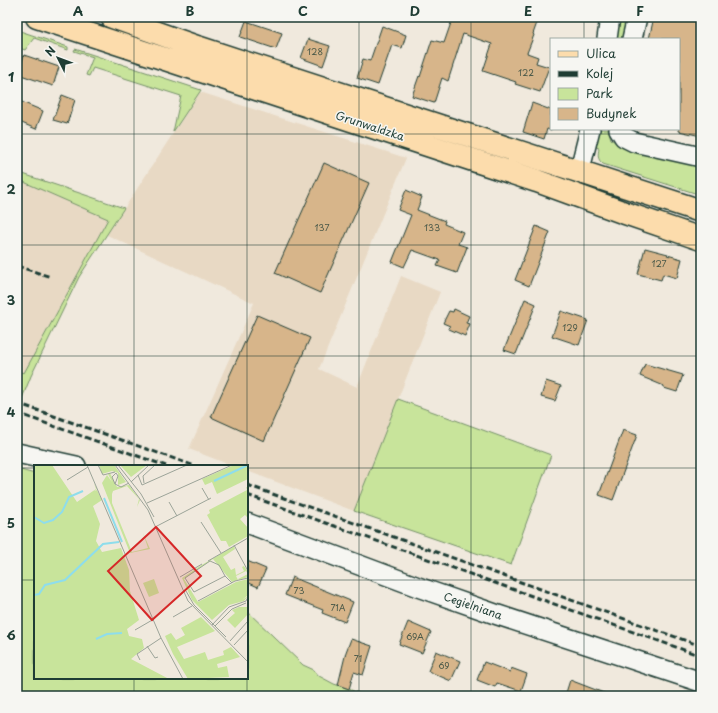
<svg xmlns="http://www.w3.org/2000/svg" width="718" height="713" font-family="'Playpen Sans',sans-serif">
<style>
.built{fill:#e8d9c4}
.green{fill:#c8e49b;stroke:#749068}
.building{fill:#d7b58a;stroke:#1f3d34}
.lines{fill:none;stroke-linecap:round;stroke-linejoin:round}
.minor-casing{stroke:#1f3d34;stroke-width:22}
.major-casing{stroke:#1f3d34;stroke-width:25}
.minor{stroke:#f6f6f2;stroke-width:19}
.major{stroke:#fcdcac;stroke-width:22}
.rail{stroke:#1f3d34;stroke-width:3;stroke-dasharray:6 3;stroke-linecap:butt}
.grid{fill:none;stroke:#1f3d34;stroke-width:1;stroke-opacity:0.55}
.labels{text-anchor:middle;stroke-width:3;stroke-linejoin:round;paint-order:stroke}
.number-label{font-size:9px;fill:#4d5b4a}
.street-label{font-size:11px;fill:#1f3d34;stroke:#f6f6f2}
.inset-river{fill:none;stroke:#8eddec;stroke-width:2}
.inset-road{fill:none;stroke:#9ca499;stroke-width:1}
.view{fill:#d62828;fill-opacity:0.15;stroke:#d62828;stroke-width:2}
.inset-edge{fill:none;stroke:#1f3d34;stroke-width:2}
.neatline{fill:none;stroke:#1f3d34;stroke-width:1.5}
.grid-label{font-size:13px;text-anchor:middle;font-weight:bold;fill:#1f3d34}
</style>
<rect width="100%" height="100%" fill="#f0e9dd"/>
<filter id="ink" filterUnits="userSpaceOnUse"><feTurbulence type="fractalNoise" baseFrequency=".025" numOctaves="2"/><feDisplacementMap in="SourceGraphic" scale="8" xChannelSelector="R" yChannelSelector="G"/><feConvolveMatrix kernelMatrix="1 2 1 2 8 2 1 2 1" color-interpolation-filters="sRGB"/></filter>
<g filter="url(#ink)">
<!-- built -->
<path class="built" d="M200,92L406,158L319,369L357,387L401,276L440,292L354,511L247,471V466H233L189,449L254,303L107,235Z
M17,179L108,219L24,373L27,388L17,408Z"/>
<!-- green -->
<path class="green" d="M616,17H630L625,39H615Z
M17,30L68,47V50L34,38L25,50L17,47Z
M75,49L201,90L173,132L181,96L93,68L89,76L86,75L93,57L74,51Z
M599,129H608L611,139L620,146L701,164V195L603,164C597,159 598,155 599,148L594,146Z
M17,172L124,208L79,277L31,376L21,401L17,399V371L24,373L108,219L17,179Z
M398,399L551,455L511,565L354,511Z
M17,469L35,474V678H247V611L303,665L314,670L319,676L334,684L349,689L365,696H17Z"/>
<!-- building -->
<path class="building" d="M453,17H539L533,34L534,35L527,53L538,57L536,63L549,67L540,92L515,84L516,82L483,71L492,44L463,34L448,81L442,78L434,103L412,96L419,76L420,77L432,40L444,43Z
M654,17H701V136L679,131V39H649Z
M246,21L282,33L276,49L240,37Z
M382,26L406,35L402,48L392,45L378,85L357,78L363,59L370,61Z
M308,39L330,46L323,66L301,58Z
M24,55L59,67L53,86L18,74Z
M62,95L75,100L67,124L53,120Z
M17,100L43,111L36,129L17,121Z
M532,103L551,110V130L547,129L544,139L523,132Z
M324,163L369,183L320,293L275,273Z
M406,190L422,197L417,210L445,221L444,224L463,232L458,244L467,247L457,273L437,266L440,260L412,250L404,267L392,262L411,215L398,210Z
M536,226L550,232L529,286L515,280Z
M645,248L668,254L667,255L682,259L677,278L663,274L661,280L638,274Z
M525,299L536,304L516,354L504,350Z
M454,309L469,316L466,323L470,324L465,336L449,329L450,326L443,323L449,311L453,312Z
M561,311L588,320L579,345L552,336Z
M257,315L310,338L264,441L211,417Z
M645,364L683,375L677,392L664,388V386L640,376Z
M546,381L561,386L555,401L541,397Z
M623,430L637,435L613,500L599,495Z
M247,561L266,569L258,587L247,582Z
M292,577L353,602L345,622L322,613L323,610L285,595Z
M408,622L431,632L422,653L399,644Z
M351,639L372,646L363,675L354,672L349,689L338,685L346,652Z
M436,651L460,661L451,681L428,671Z
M484,662L510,672L511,668L527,674L521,691L497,683L495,687L477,680Z
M570,680L609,695V696H565Z"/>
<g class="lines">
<defs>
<path id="minor" d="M607,39L610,17
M632,39L637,17
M619,129L624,137L634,142L701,157
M578,171L582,161L590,129
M17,453L76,466
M247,523L418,587L498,615L701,682"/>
<path id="major" d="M37,17L537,181L622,212L701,239
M112,17L197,47L701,211"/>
</defs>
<!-- minor casing -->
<use href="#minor" class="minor-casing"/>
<!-- major casing -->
<use href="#major" class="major-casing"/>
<!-- minor -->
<use href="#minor" class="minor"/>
<!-- major -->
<use href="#major" class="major"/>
<!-- rail -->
<path class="rail" d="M17,266L51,277
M17,403L195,466
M17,413L166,466
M247,485L701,646
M247,495L701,656"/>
</g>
</g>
<!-- grid -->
<path class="grid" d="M134,17V466M247,17V466M359,17V696M471,17V696M584,17V39M584,129V696M17,134H701M17,245H701M17,356H701M17,468H35M247,468H701M17,580H35M247,580H701M134,678V696M247,678V696"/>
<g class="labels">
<!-- number labels -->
<g class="number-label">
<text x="315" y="55">128</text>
<text x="526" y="76">122</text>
<text x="322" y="231">137</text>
<text x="432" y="231">133</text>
<text x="659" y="267">127</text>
<text x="570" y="331">129</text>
<text x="299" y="594">73</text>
<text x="338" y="611">71A</text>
<text x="415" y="640">69A</text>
<text x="358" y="662">71</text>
<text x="444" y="669">69</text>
</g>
<!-- street labels -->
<g class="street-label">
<text transform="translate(370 126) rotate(18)" y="4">Grunwaldzka</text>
<text transform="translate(473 606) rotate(19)" y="4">Cegielniana</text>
</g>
</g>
<!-- overview -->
<g transform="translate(34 465)">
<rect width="214" height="214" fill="#f0e9dd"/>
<path d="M0,0H18L43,37L62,24L60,18L63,24L60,26L63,25L68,35L59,41L66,59L62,76L68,87L87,83L95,105L96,126L105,155L93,164L95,171L108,174L110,183L97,194L135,214H0ZM65,0H80L92,17L84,20V8L78,6L68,9ZM86,0H113L97,12ZM200,0H214V14L183,29L178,17L171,20L168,14ZM76,8L83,22L95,20L106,35L103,42L105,34L93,21L79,26L78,29V38L98,87L114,83L109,68L116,84L96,88L68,18L73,10L78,17L74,9ZM212,22L214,23V53L211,50L206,54L214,63V71L195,82L192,76H187L173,50L176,48L175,45L213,25ZM200,81L201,84L189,92L197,105L201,103L202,110L210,106L208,102L210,101L214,107V112L205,115L204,114L214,109L212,106L202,111L204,115L198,117L179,94L150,114L164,137L202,117L214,114V130L208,135L214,131L210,136L195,140L178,155L158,135L148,113L166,101ZM120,114L125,128L115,132L109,118ZM205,142H214V149L201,163L193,155L201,148L198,145ZM167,152L181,166L143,182L150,194L171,187L174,195L190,190L189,186L197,182L206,192L183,199L184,203L193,201L195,212L154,214L139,189L131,171L137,168L142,175L151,170L147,163Z" fill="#c8e49b"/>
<path class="inset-river" d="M180,16L214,0M70,33L88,77M0,52L10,58L19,55L28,47L35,32L49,26M0,130L5,129L11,120L31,115L69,79L85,77M62,174L73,169L88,168"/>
<path class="inset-road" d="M53,0L127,173L149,214M64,0L69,10L81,7M81,0L114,45L154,136L214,197M84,0L107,29L120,52M104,10L108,20L153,0M33,15L54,2M97,17L115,0M110,18L109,11L121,0M81,19L84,11L82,8L78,12L81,19L87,22L95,18M168,23L175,35M135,37L143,51M113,38L198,0M167,57L187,88M123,61L177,33M200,80L214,106M174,96L214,73M191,111L185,100L176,96L151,113L160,127L191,111L198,118M146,112L168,99M152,126L160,140L192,172M164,136L201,116L214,113M139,152L158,141M178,160L195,142L212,136L214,132M181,161L198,144L212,138M101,165L120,154M196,176L214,156M200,180L214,165M113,181L121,193L124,192M106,195L103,189L127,173"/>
<path class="view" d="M122,62L167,111L118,155L74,106Z"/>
<rect width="214" height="214" class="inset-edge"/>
</g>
<!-- margin -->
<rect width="718" height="713" fill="none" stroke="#f6f6f2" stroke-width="44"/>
<!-- legend -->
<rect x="550" y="38" width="130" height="92" fill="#f6f6f2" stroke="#a0aca6"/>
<rect x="558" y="51" width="20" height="6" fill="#fcdcac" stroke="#a0aca6"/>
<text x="586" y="58" font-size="12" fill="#1f3d34">Ulica</text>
<rect x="558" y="71" width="20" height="6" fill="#1f3d34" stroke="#a0aca6"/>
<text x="586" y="78" font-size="12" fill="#1f3d34">Kolej</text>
<rect x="558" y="88" width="20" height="12" fill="#c8e49b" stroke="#a0aca6"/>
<text x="586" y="98" font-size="12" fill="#1f3d34">Park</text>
<rect x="558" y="108" width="20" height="12" fill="#d7b58a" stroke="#a0aca6"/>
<text x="586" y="118" font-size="12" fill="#1f3d34">Budynek</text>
<!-- north arrow -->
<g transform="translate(58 58) rotate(312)" stroke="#f6f6f2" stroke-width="3" paint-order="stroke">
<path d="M0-3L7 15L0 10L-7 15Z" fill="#1f3d34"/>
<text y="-6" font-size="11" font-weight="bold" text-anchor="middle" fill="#1f3d34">N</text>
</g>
<rect x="22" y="22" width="674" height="669" class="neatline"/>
<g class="grid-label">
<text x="78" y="16">A</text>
<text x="190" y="16">B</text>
<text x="303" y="16">C</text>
<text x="415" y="16">D</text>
<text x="528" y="16">E</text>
<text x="640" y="16">F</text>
<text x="11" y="82">1</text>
<text x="11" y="194">2</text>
<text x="11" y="305">3</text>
<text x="11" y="417">4</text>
<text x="11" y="528">5</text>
<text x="11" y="640">6</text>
</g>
</svg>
